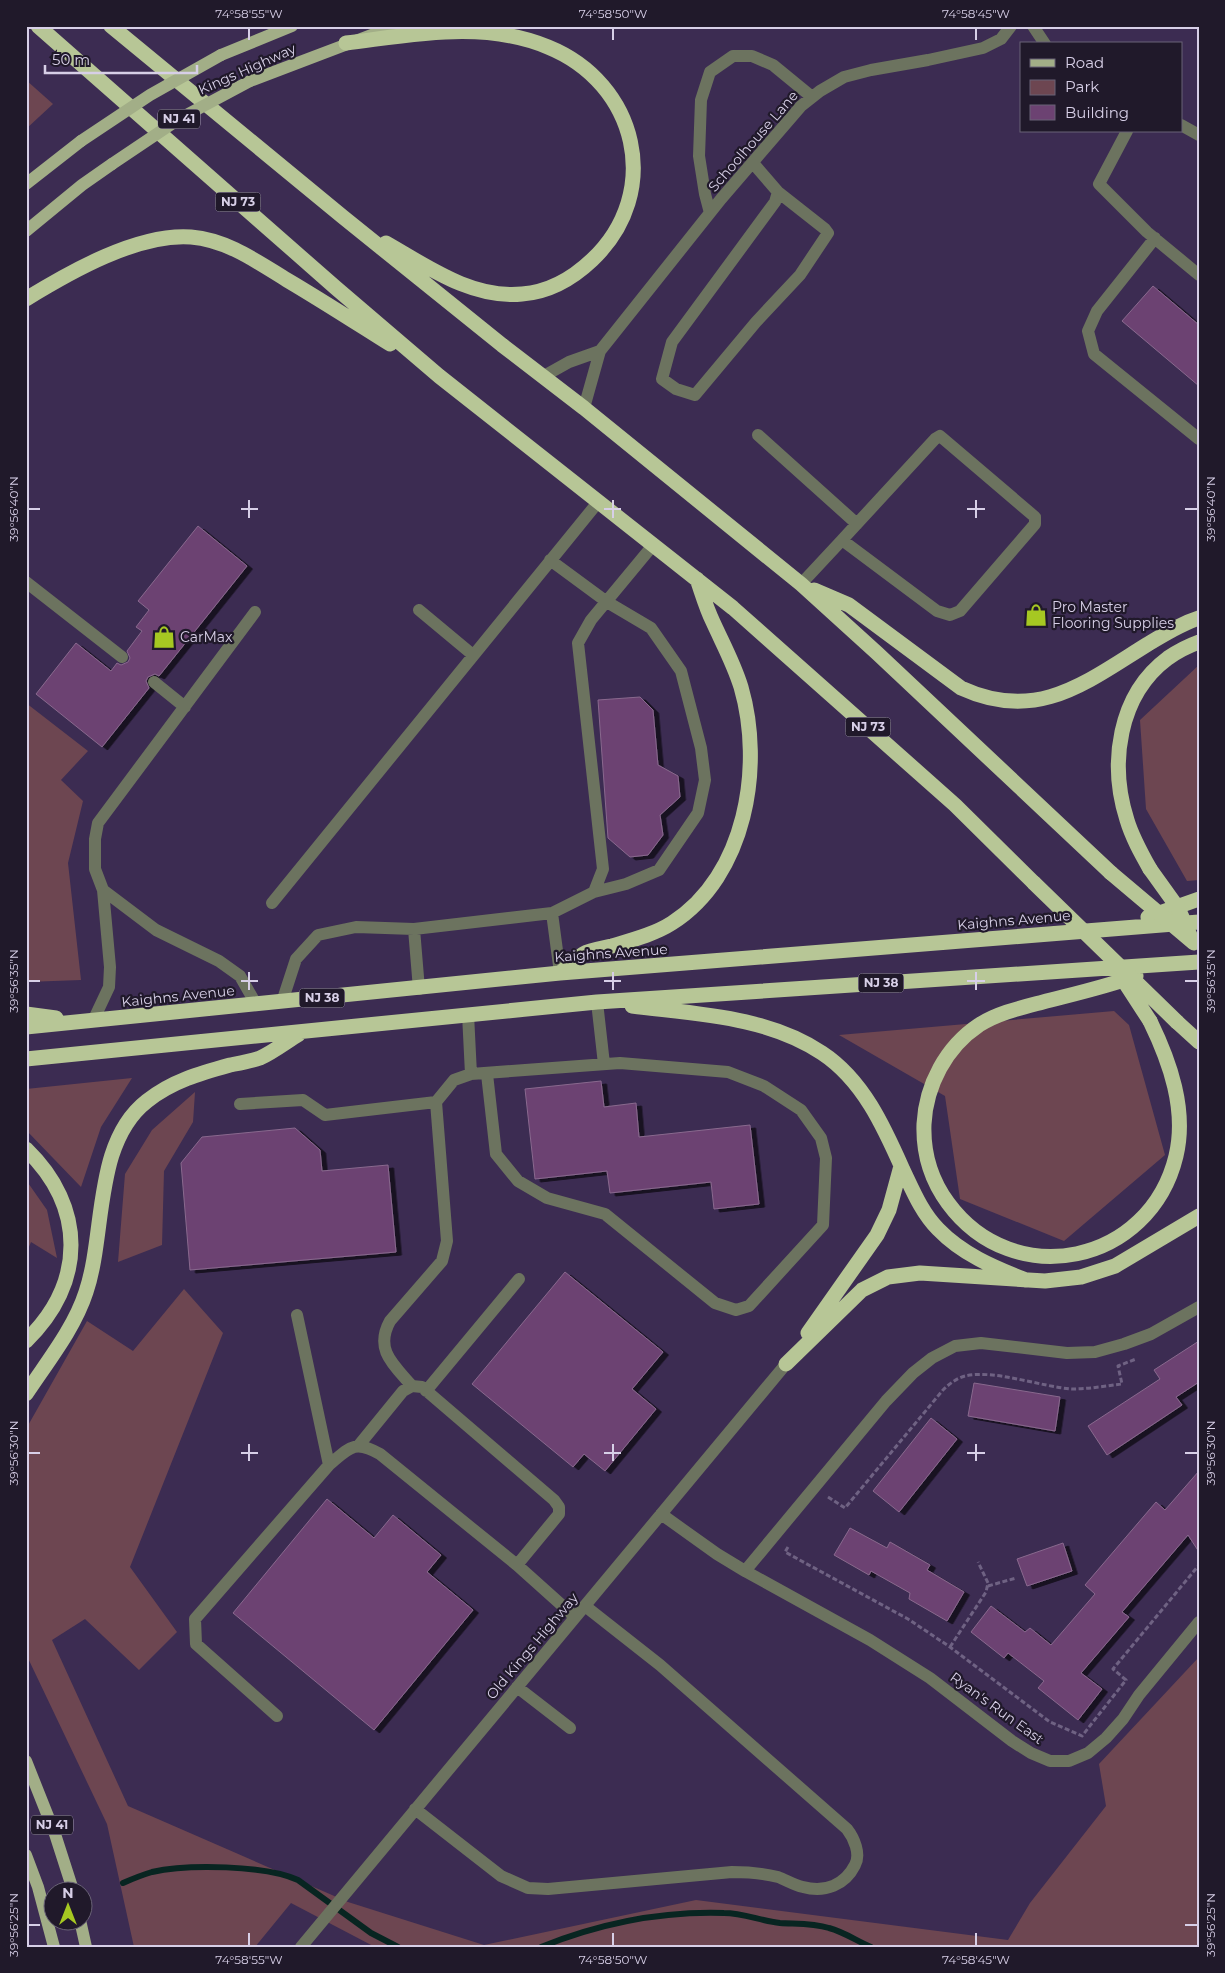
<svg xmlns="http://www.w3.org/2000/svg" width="1225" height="1973" font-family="Montserrat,sans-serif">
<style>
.green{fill:#6d4651}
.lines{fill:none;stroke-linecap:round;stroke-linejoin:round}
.stream{stroke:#082521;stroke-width:6}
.building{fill:#6c4272;stroke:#89698e;filter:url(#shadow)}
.path{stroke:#6f6283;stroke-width:3;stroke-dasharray:5 2.5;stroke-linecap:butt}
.minor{stroke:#6c735f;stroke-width:12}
.major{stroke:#a2ae87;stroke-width:12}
.highway{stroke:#b7c696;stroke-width:15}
.major-bridge{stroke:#a2ae87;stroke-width:12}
.highway-bridge{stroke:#b7c696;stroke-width:15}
.ticks{fill:none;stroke:#d7cfe7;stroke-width:2}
.labels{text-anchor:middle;stroke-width:4.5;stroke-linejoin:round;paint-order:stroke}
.shield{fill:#20192a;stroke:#a098ae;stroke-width:1}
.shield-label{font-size:12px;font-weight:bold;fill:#d7cfe7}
.street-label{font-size:14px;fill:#d7cfe7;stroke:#20192a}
.poi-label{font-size:14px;fill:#d7cfe7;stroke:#20192a;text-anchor:start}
.neatline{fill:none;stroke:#d7cfe7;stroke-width:2}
.ticks-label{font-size:12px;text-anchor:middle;fill:#d7cfe7}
</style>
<defs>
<filter id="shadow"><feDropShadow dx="5.5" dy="3" stdDeviation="0" flood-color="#0009"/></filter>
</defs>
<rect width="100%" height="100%" fill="#3c2c52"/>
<!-- green -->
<path class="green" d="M26,80L53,104L26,129Z
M1199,665V880L1187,881L1146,809L1140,720Z
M26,703L88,751L61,780L83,801L68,863L81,980L26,982Z
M1114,1011L1129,1025L1165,1155L1064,1241L960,1199L945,1096L839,1035Z
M132,1078L101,1127L81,1187L26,1130V1089Z
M195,1092L193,1122L164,1171L162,1245L118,1262L125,1174L152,1130Z
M26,1180L47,1210L57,1258L31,1242L26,1254Z
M184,1289L223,1333L130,1567L177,1632L139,1670L85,1619L52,1640L128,1806L348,1902L484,1945L696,1900L1008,1940L1030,1903L1106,1806L1099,1764L1199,1657V1947H375L291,1903L255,1947H134L107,1824L26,1654V1429L87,1321L133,1351Z"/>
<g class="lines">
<!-- stream -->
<path class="stream" d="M123,1883C132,1879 142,1875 152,1872C187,1864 266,1865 298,1880L371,1933L398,1947
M541,1947C598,1924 662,1911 724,1913C743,1913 761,1921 780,1923C797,1924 813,1923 829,1928C844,1932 857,1941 871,1947"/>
</g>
<!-- building -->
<path class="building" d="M1153,286L1199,325V386L1122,321Z
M198,526L247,566L159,676L155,674L148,677L146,681L149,688L102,747L36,694L76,643L111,671L117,663L121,665L128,662L130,658L127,651L142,631L136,627L149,610L138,601Z
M640,697L653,710L658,765L678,776L680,797L660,815L663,835L648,855L630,857L608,838L598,700Z
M601,1081L604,1107L636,1103L639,1137L750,1125L759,1204L714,1209L711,1182L610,1193L607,1171L535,1179L525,1089Z
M295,1128L320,1150L322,1171L388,1165L396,1252L190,1270L181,1163L202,1137Z
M565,1272L663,1352L632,1389L656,1409L605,1471L584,1454L573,1467L472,1384Z
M1199,1341V1382L1176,1397L1182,1405L1107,1455L1088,1426L1160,1379L1154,1370Z
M974,1383L1060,1397L1055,1431L968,1416Z
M931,1418L957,1439L899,1512L873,1491Z
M1199,1471V1552L1188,1535L1122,1612L1129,1617L1081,1673L1102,1689L1078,1720L1038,1688L1044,1681L1008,1653L1004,1658L971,1632L991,1606L1025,1632L1030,1628L1051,1645L1095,1594L1085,1585L1156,1502L1165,1510Z
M327,1499L374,1538L393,1515L441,1555L427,1572L473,1610L374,1730L233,1613Z
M850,1528L887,1548L890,1542L930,1565L927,1570L964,1592L947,1621L909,1599L910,1593L871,1571L869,1575L834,1555Z
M1063,1543L1072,1571L1027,1586L1017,1559Z"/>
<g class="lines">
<!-- path -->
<path class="path" d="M828,1497L845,1508L943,1390C949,1384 957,1378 965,1376C994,1369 1042,1387 1072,1389C1088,1389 1106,1386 1122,1384L1118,1366L1136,1359
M788,1547L785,1552L908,1619L950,1647L1050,1722L1082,1736L1126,1680L1113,1669L1199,1565
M988,1586L1016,1578
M950,1647L986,1592L988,1583L978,1562"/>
<!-- minor -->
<path class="minor" d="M1033,26L1045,44
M1181,125L1199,135
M1127,131L1099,184L1147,232L1199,275
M753,163L778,192L775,202L672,342L662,379L676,389L695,395L756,322L800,275L828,233L825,229L778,192
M710,213L705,194L699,156L701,100L710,72L733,56H752L773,65L812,97
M1155,238L1097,311L1088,331L1094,354L1199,439
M544,376L569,362L600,351
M584,408L600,351L721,199L801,106L820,91L844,77L871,70L928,60L983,48L1001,39L1011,26
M758,435L857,524
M550,560L607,602L651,628L681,671L701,748L705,780L698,813L659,870L626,884L594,892
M26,582L122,657
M801,584L842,540L937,611L950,615L960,611L1035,524V517L940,436L935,439L842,540
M419,610L473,655
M154,682L185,707
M103,890L156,930L219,961L240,976L256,1004
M272,903L599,501
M560,973L552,913L594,892L603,869L578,643L591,620L654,544
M419,989L414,929L552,913
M282,1002L296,959L318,935L356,927L414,929
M597,1002L604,1064
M468,1014L471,1074
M93,1021L109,987L110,967L103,890L95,869V839L98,823L255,612
M240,1104L303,1100L325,1115L436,1102
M1199,1307L1151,1334L1124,1344L1095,1352L1067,1353L981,1343L955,1346L932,1358L913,1373L886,1401L745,1571L870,1640L930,1678L1012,1741L1031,1753L1050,1761H1069L1088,1753L1106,1738L1123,1719L1139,1695L1199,1622
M297,1315L329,1465
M412,1386C394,1365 374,1350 390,1321L442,1261L447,1241L436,1102L454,1080L471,1074L620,1063L728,1072L764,1086L801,1110L821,1138L826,1158L823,1225L749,1306L736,1310L715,1303L605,1214L547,1198L518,1181L496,1154L487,1074
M426,1391L519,1279
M359,1445L403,1391L412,1386L422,1387L554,1500L559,1507V1514L517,1565
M661,1514L717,1554L745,1571
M517,1687L570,1728
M277,1716L196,1644L195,1619L329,1465C349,1448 354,1439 380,1454L517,1565L575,1617
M415,1809L501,1876L528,1888L548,1889L732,1872C748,1872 762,1873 778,1877C786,1880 794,1885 803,1887C825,1893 845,1885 855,1865C861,1854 854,1838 847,1829L660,1665L585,1606
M301,1947L786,1364"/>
<!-- major -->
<path class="major" d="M221,55L292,26
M250,81L395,26
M26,184L81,141
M26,231L82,185L112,164
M26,1761L55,1834L73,1890
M26,1855L38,1887L54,1947
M80,1920L86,1947"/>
<!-- highway -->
<path class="highway" d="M38,26L336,288L439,376L733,608L955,805L1034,883
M111,26L343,217L502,345L584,408L801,584L877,653L1111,873
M346,43C413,35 483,20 548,47C637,83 664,192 592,260C573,278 549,292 522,294C472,299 428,267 386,243
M26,299C70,272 138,233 191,237C227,240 256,261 287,280C321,300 355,322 390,344
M814,590L849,605L961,688C1037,723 1085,683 1148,644C1165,634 1180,624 1199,618
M1150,869C1141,853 1132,837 1127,820C1109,764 1118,695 1168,658C1178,651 1188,646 1199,642
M1148,917L1199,899
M560,973C568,967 575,959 583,954C591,949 604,948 612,946C632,940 655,934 672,923C746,876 764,766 741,687C734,664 723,644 713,622C706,608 702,593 697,579
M1136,976C1105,987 1074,994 1043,1002C1020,1008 998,1013 979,1025C946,1047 926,1085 924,1124C923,1152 931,1180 948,1203C1014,1293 1150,1264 1176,1156C1187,1110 1170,1062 1150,1021
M632,1006C695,1014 767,1016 822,1053C863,1080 884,1127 903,1170C913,1191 922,1213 938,1229C962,1254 993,1267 1026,1280
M26,1014L56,1018
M1177,1022L1199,1042
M26,1027L560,973L1199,922
M26,1059L597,1002L1199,962
M26,1149C86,1207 86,1283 26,1341
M808,1333L877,1235L889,1210L901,1166
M786,1364L862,1290L888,1277L920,1273L1045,1281L1081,1277L1115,1266L1199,1216
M26,1394C47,1362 74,1329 86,1292C106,1233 93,1143 147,1101C172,1081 201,1073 230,1065C240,1063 251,1061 260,1058C273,1052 286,1042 299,1034"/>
<!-- major-bridge -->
<path class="major-bridge" d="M81,141L150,95L221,55
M112,164L179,119L250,81"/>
<!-- highway-bridge -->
<path class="highway-bridge" d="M1150,869L1178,908L1192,940
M1111,873L1194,943
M1034,883L1177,1022
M1122,978L1150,1021"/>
</g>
<!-- ticks -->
<path class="ticks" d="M249,28V40M613,28V40M976,28V40M249,500V518M613,500V518M976,500V518M28,509H40M241,509H258M604,509H621M967,509H985M1185,509H1198M249,972V990M613,972V990M976,972V990M28,981H40M241,981H258M604,981H621M967,981H985M1185,981H1198M249,1444V1461M613,1444V1461M976,1444V1461M28,1453H40M241,1453H258M604,1453H621M967,1453H985M1185,1453H1198M28,1925H40M1185,1925H1198M249,1933V1946M613,1933V1946M976,1933V1946"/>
<!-- icons -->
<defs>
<symbol id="shop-bare" viewBox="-9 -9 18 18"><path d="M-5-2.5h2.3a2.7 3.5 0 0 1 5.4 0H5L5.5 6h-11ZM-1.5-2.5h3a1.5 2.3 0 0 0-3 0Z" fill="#a6c822" stroke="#20192a" stroke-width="2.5" paint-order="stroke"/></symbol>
</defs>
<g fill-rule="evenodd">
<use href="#shop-bare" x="1020" y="599" width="32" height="32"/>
<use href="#shop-bare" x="148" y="621" width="32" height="32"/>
</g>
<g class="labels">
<!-- shield labels -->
<g class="shield">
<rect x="158" y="109.5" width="42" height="19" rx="4"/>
<rect x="215.5" y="192.5" width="45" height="19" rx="4"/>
<rect x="845.5" y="717.5" width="45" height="19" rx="4"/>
<rect x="858.5" y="973.5" width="45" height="19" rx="4"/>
<rect x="299.5" y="988.5" width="45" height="19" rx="4"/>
<rect x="31" y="1815.5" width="42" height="19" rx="4"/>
</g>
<g class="shield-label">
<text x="179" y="123">NJ 41</text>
<text x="238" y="206">NJ 73</text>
<text x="868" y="731">NJ 73</text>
<text x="881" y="987">NJ 38</text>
<text x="322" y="1002">NJ 38</text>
<text x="52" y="1829">NJ 41</text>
</g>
<!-- street labels -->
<g class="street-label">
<text transform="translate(247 69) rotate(-24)" y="5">Kings Highway</text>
<text transform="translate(753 141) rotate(-49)" y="5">Schoolhouse Lane</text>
<text transform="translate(1014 920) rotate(-5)" y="5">Kaighns Avenue</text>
<text transform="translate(611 953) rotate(-4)" y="5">Kaighns Avenue</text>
<text transform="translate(178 996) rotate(-6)" y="5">Kaighns Avenue</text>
<text transform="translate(532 1646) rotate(-50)" y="5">Old Kings Highway</text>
<text transform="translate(997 1708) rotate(36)" y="5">Ryan's Run East</text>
</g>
<!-- poi labels -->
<g class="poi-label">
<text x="1052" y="612">Pro Master<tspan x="1052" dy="16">Flooring Supplies</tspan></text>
<text x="180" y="642">CarMax</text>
</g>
</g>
<!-- border -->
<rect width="1225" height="1973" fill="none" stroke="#20192a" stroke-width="55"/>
<!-- legend -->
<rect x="1020" y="42" width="162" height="90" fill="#20192a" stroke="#696276"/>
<rect x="1030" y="59" width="25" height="8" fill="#a2ae87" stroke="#696276"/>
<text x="1065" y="68" font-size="15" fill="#d7cfe7">Road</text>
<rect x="1030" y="80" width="25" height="15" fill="#6d4651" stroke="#696276"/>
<text x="1065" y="92" font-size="15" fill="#d7cfe7">Park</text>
<rect x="1030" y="105" width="25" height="15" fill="#6c4272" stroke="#696276"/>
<text x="1065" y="118" font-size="15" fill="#d7cfe7">Building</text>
<!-- north arrow -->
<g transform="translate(68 1906)"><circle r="24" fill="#20192a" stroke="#696276"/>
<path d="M0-4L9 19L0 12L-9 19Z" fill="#a6c822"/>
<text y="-8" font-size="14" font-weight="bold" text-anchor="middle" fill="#d7cfe7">N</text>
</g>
<!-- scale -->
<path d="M45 65v8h152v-8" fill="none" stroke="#d7cfe7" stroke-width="2.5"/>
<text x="52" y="65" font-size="15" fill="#d7cfe7" stroke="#20192a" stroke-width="4" paint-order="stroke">50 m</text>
<rect x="28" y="28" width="1170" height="1918" class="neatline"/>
<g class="ticks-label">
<text x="249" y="18">74°58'55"W</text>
<text x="613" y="18">74°58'50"W</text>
<text x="976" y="18">74°58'45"W</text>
<text transform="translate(14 509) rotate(-90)" y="4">39°56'40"N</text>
<text transform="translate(1211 509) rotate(-90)" y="4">39°56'40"N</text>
<text transform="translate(14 981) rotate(-90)" y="4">39°56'35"N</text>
<text transform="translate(1211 981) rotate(-90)" y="4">39°56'35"N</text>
<text transform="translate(14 1453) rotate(-90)" y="4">39°56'30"N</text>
<text transform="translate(1211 1453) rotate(-90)" y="4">39°56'30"N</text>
<text transform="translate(14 1925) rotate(-90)" y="4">39°56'25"N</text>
<text transform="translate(1211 1925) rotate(-90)" y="4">39°56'25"N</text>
<text x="249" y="1964">74°58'55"W</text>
<text x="613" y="1964">74°58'50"W</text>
<text x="976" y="1964">74°58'45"W</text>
</g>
</svg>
